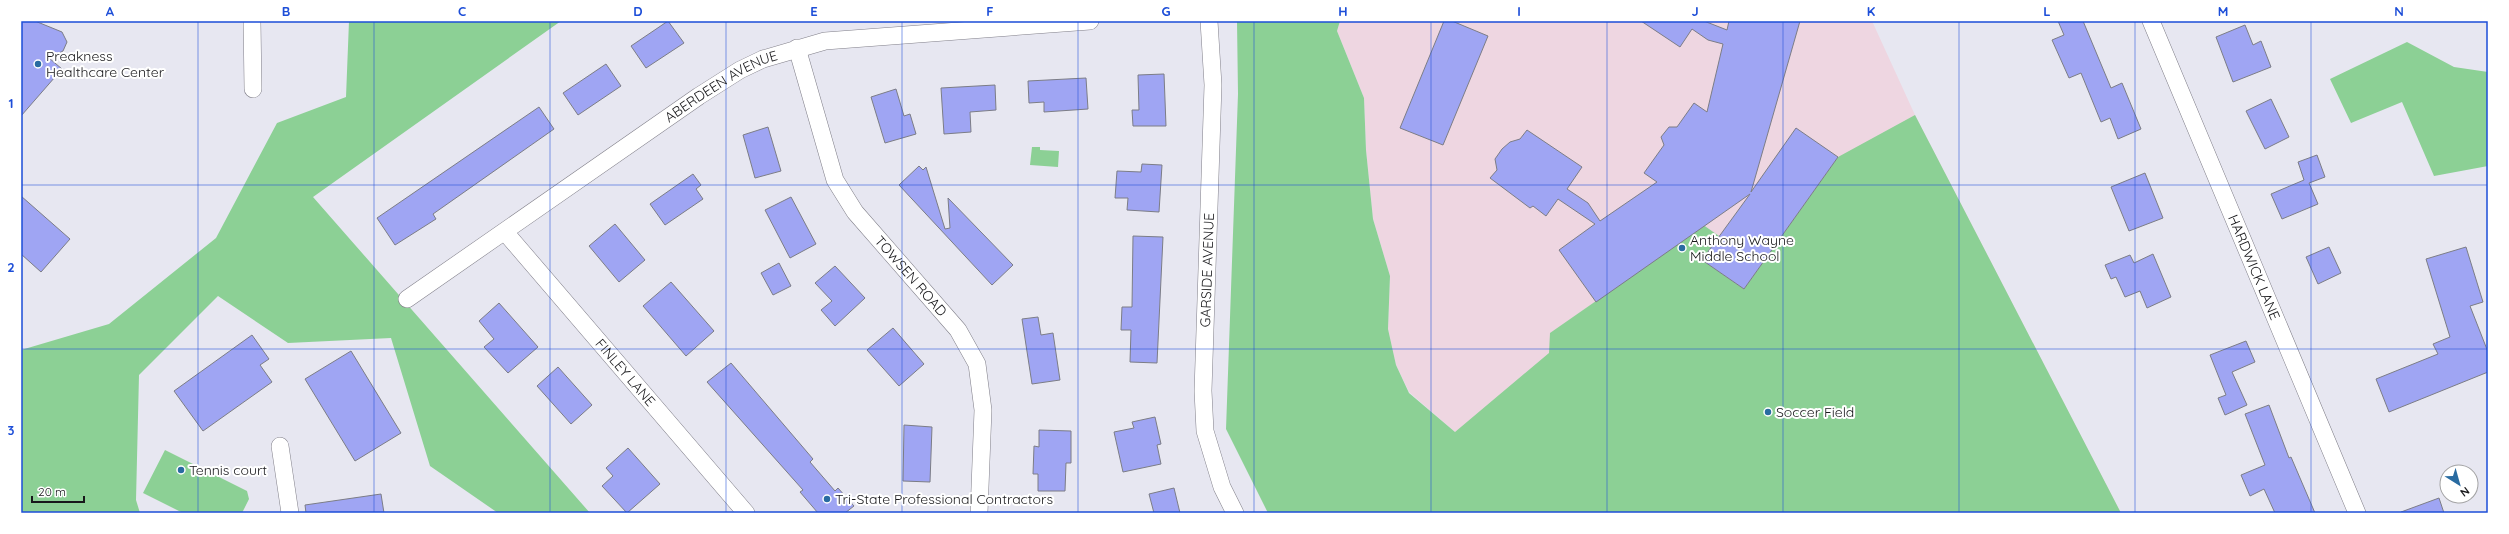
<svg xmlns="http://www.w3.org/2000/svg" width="2509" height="534" font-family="Quicksand,sans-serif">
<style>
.education{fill:#eed6e1}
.green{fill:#8cd095}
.building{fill:#9fa5f3;stroke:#7c7d86}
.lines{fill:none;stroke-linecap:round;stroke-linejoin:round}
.minor-casing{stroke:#807f89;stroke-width:18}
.minor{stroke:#fff;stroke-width:17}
.grid{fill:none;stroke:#1d4ed8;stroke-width:1;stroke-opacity:0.55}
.poi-dot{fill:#296ba1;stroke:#fff;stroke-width:1.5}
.labels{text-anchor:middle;stroke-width:4;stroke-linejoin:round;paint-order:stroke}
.poi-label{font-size:14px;fill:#18181b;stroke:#fff;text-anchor:start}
.street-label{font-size:14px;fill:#18181b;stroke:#fff}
.neatline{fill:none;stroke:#1d4ed8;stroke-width:1.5}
.grid-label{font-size:13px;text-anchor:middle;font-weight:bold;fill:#1d4ed8}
</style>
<rect width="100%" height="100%" fill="#e7e7f1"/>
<!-- education -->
<path class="education" d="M1340,21H1872L1915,115L2121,513L1455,432L1409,392L1396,365L1388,329L1390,276L1373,219L1366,150L1364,98L1337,31Z"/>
<!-- green -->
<path class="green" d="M349,21H561L313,197L590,513H498L430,466L391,338L288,343L218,296L139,375L136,500L140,513H21V350L109,324L216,238L277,123L346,97Z
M1237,21H1340L1337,31L1364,98L1366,150L1373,219L1390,276L1388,329L1396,365L1409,393L1455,432L1549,353L1550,333L1688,237L1699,222L1719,236L1702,260L1744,289L1838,157L1915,115L2121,513H1268L1226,429L1238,94Z
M2407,42L2454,67L2488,72V166L2434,176L2402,102L2351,123L2330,79Z
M1032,147H1040V150L1059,151L1058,167L1030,165Z
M165,450L247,491L249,499L242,513H183L143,493Z"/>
<!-- building -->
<path class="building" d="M21,21H35L62,32L67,42L63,51L49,58L62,69L21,116Z
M668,21L684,43L646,68L631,46Z
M1444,21H1452L1488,36L1443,145L1400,128Z
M1641,21H1704L1727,30L1729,21H1800L1751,192L1796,128L1838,157L1744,289L1702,260L1750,194L1596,302L1559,250L1595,224L1558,199L1546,216L1533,206L1530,208L1490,178L1497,170L1495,159L1502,149L1510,142L1520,139L1527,130L1582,167L1567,189L1588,203L1600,221L1657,182L1644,173L1664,145L1661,137L1669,127H1677L1694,103L1707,112L1723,44L1708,40L1692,29L1680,47Z
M2058,21H2083L2111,88L2122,83L2141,129L2118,139L2110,118L2101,122L2081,73L2069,78L2052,40L2064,35Z
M2245,25L2253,45L2261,41L2271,67L2233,82L2216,37Z
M606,64L621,86L578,115L563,93Z
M1164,74L1166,126H1133L1132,110H1139L1138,75Z
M1086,78L1088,109L1044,112V102L1029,103L1028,81Z
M995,85L996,110L970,112L971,132L944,134L941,88Z
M896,89L904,116L910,114L916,134L885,143L871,97Z
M2271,99L2289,137L2265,149L2246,111Z
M539,107L554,129L433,214L436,219L395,245L377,218Z
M768,127L781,171L755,178L743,135Z
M2317,155L2325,177L2309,183L2318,204L2282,219L2271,194L2304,180L2298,162Z
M1142,164L1162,165L1159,212L1127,210L1128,198H1115L1117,171L1141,172Z
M919,166L923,170L926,167L945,229L950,228L948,198L1013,265L992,285L899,185Z
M2145,173L2163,218L2129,231L2111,187Z
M693,174L701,185L696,189L703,199L665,225L650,204Z
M21,196L70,239L41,272L21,254Z
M791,197L816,244L790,258L765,210Z
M615,224L645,260L619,282L589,246Z
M1133,236L1163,237L1157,363L1130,362L1131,330H1121L1122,307H1132Z
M2329,247L2341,273L2318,284L2306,257Z
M2466,247L2483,302L2470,306L2488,352V372L2389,412L2376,379L2438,354L2433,344L2450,337L2426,259Z
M2153,254L2171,297L2147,308L2140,291L2125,297L2116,277L2111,279L2105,265L2130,255L2134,263Z
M779,263L791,286L773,295L761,273Z
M835,266L865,298L835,326L821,310L832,301L815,283Z
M671,282L714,331L686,356L643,306Z
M499,303L538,347L508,373L484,347L494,339L479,321Z
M1038,317L1041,335L1053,333L1060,380L1032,384L1022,319Z
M893,328L924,364L899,386L867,350Z
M252,335L269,359L260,365L272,382L203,431L174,391Z
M2246,341L2255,362L2232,372L2247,405L2225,415L2218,398L2226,395L2210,355Z
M351,351L401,433L355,461L305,379Z
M731,363L813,459L810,462L835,491L838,488L854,506L845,513H818L800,492L803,490L707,382Z
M558,367L592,405L571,424L537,386Z
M2269,405L2289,458L2291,457L2315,513H2275L2264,489L2250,496L2241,475L2265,465L2245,414Z
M1155,417L1161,444L1157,445L1161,464L1123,472L1114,432L1134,428L1132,422Z
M904,425L932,427L930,482L903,481Z
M1039,430L1071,431V463H1066L1065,491H1038V474H1033L1034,446L1039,447Z
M628,448L660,484L627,513L602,486L613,476L606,468Z
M1174,488L1180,513H1154L1149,494Z
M381,494L384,513H306L305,505Z
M2439,498L2444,513H2402L2401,512Z"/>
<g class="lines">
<defs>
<g id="minor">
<path d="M252,21L253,89"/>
<path d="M1209,21L1213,85L1203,391L1205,431L1222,487L1235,513"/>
<path id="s1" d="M2151,21L2357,513"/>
<path id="s2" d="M797,48L835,180L855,212L958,330L977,364L983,410L979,513"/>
<path id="s3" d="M505,232L746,513"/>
<path id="s4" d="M407,299L699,96L740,70L763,59L825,41L1090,21"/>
<path d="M280,446L290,513"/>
</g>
</defs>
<!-- minor casing -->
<use href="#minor" class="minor-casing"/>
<!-- minor -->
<use href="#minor" class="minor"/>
</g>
<!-- grid -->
<path class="grid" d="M198,21V513M374,21V513M550,21V513M726,21V513M902,21V513M1078,21V513M1254,21V513M1431,21V513M1607,21V513M1783,21V513M1959,21V513M2135,21V513M2311,21V513M21,185H2488M21,349H2488"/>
<!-- markers -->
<g class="poi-dot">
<circle cx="38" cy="64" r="4"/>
<circle cx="1682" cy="248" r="4"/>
<circle cx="1768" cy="412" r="4"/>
<circle cx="181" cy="470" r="4"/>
<circle cx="827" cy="499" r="4"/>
</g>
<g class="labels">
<!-- poi labels -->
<g class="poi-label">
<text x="46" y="61">Preakness<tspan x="46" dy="16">Healthcare Center</tspan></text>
<text x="1690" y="245">Anthony Wayne<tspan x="1690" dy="16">Middle School</tspan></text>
<text x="1776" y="417">Soccer Field</text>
<text x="189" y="475">Tennis court</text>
<text x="835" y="504">Tri-State Professional Contractors</text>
</g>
<!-- street labels -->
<g class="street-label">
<text dy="5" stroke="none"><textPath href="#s4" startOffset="380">ABERDEEN AVENUE</textPath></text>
<text dy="5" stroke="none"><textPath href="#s1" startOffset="267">HARDWICK LANE</textPath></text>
<text transform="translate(1207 270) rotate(-88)" y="5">GARSIDE AVENUE</text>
<text dy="5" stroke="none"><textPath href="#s2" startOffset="260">TOWSEN ROAD</textPath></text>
<text dy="5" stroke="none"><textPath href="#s3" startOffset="185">FINLEY LANE</textPath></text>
</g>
</g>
<!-- border -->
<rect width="2509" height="534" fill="none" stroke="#ffffff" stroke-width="44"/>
<!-- north arrow -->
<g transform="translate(2459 484) rotate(143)"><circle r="19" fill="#ffffff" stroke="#a3a3a4"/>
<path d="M0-3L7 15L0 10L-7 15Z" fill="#296ba1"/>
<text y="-6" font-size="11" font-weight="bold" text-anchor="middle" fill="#18181b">N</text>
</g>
<!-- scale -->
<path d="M32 496v6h52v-6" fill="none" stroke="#18181b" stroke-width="2"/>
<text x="38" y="496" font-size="12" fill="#18181b" stroke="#ffffff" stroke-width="3" paint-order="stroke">20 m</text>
<rect x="22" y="22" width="2465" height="490" class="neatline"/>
<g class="grid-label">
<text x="110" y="16">A</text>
<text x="286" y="16">B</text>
<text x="462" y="16">C</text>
<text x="638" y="16">D</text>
<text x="814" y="16">E</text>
<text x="990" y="16">F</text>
<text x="1166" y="16">G</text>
<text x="1343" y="16">H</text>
<text x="1519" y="16">I</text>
<text x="1695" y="16">J</text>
<text x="1871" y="16">K</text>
<text x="2047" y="16">L</text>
<text x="2223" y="16">M</text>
<text x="2399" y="16">N</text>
<text x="11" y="108">1</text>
<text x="11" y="272">2</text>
<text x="11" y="435">3</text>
</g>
</svg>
